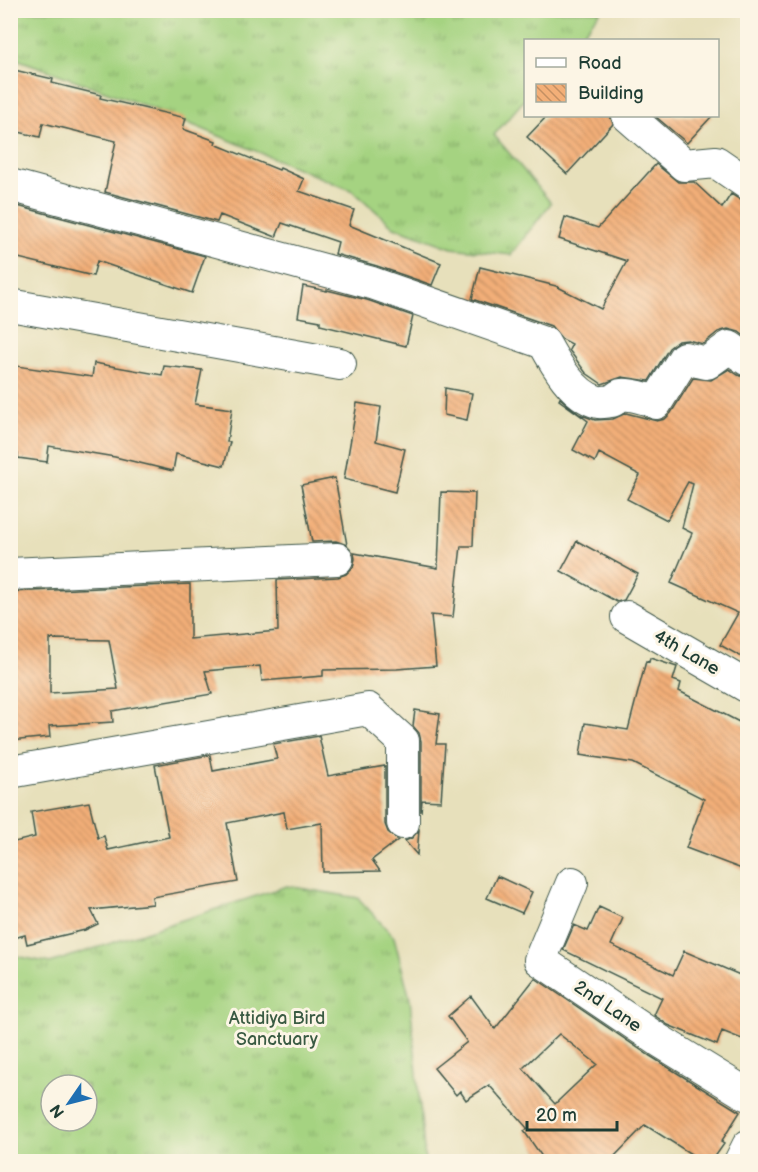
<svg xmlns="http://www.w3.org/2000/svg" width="758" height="1172" font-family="'Balsamiq Sans',sans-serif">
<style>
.grass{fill:url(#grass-tufts);stroke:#62885a;stroke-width:1.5;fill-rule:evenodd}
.building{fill:url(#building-back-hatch);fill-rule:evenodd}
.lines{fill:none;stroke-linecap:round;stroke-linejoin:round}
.street-casing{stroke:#3d5548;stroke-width:34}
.street{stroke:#fff;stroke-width:32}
.labels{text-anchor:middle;stroke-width:6;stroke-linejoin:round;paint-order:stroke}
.street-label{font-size:18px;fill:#1f3d34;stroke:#fcf5e5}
.park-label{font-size:18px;fill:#3a5b43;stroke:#fcf5e5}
</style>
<defs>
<pattern id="grass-tufts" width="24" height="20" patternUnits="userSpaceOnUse" patternTransform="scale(1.5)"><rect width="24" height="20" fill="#a5d381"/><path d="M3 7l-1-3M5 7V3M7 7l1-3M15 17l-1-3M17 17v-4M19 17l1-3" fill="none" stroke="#86ac6a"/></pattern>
<pattern id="building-back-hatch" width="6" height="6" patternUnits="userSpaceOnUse" patternTransform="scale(1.5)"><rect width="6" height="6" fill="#f3af78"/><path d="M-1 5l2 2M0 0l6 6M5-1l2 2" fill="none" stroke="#c49063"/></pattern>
</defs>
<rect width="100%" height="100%" fill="#fcf5e5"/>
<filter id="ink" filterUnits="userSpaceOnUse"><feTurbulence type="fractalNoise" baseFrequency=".0167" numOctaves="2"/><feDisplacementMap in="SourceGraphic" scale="12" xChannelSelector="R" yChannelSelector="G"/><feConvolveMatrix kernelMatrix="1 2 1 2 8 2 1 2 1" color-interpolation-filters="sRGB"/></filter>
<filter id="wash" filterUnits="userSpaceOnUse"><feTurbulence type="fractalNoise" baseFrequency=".008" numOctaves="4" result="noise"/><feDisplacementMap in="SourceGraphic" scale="24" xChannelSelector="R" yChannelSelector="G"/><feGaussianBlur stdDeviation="1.35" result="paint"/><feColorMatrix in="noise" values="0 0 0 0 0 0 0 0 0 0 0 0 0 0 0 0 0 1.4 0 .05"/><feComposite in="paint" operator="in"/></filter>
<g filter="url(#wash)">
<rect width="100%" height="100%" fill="#e7e0bb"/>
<!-- grass -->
<path class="grass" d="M10,11H601L577,40H526L525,99L494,135L551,203L511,255L452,248L394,227L353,191L149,107L11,57Z
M287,886L358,898L394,937L410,999L425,1161H11V955L50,963ZM51,1085H87V1121H51Z"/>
<g id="blocks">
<!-- building -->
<path class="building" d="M10,69L53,79L52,83L101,95L100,98L186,118L183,129L216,141L215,144L279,170L280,168L304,179L299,191L354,210L349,225L441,263L432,285L377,266L335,254L338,242L282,223L276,237L220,215L217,222L105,192L116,141L43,123L40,137L10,130Z
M547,116H610L613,124L567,174L527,137Z
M655,116H712L687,143Z
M656,164L678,182H694L722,208L731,194L747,204V338L739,332L728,329L718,332L703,344L688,340L678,341L669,348L649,381L622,377L602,384L586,373L569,350L572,344L562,339L551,326L472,299L480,267L556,286L601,309L627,261L559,239L565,217L598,228Z
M10,204L205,256L192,293L97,261L93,276L10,256Z
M303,286L327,291V290L367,300L413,316L406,346L320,325V321L298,317Z
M94,363L162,375L164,366L202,370L195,404L232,409L227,442H230L224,466L176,454L173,471L115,457L49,446L47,462L18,458V454L10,453V365L92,377Z
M729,369L738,375L747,378V660L720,645L738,613L671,583L692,533L682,528L693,484L688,482L667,520L627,499L640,475L599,453L595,462L573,450L588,421L559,400L560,398L579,414L595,420L613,419L626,413L657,421L665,419L671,413L693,378L711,380Z
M445,388L472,393L467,420L444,415Z
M357,403L381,407L376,441L405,449L395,492L344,479Z
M335,478L347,545L336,541L312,542L301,485Z
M441,492L475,493L473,546H461L453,617L431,615L436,666L397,669L323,670V676L262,681L260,666L205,671L212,694L112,711L113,722L49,726L50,737L10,741V592L190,584V639L278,631L277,580L338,577L346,574L353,567L355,559L354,553L438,568ZM50,639L109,640L118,689L50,693Z
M577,541L638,574L624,600L617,602L561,571Z
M650,658L677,667L673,680L681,683L679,691L747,726V871L686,848L704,799L633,763L580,755L585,723L628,730L646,661L649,662Z
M415,710L440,714L436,744H445L441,801L422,800L421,812V741L419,733L413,726Z
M319,736L328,776L385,766V824L388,832L398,840L372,860L380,871L323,872L322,823L287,829L284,812L227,823L238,882L152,897L153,904L91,910L98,924L85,930L27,944L25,935L10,939V843L35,837L31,812L89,802L98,838L104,836L108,850L169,837L155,765L210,755L213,771L277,759L273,744Z
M419,830L417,855L405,841L412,838Z
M497,876L532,892L522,913L487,898Z
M599,907L623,918L611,945L673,975L684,951L747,978V1041L722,1031L717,1045L668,1025L654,1015L662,998L563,950L574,925L588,931Z
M535,978L650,1056L740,1112L721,1142L724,1144L712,1161H702L645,1125L610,1161H545L524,1131L528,1129L489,1085L466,1100L460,1091L456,1095L434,1068L467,1042L448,1016L471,996L495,1029ZM559,1034L597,1064L555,1104L523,1068Z"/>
</g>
</g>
<g filter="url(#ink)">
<use href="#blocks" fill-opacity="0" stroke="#3d5548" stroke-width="1.5"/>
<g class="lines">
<defs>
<path id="street" d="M628,116L684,165L716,162L748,184
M10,185L372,283L544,343C555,363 573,396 598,402C602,403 608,401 612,401C614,400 618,396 621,395C628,393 649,399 656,403L684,358L707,363L729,347L748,360
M10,305L340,364
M10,574L337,559
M627,617L748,687
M10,772L368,709L403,741V823
M572,883L540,960L660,1041L748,1095
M740,1162L748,1146"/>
</defs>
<!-- street casing -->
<use href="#street" class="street-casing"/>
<!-- street -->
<use href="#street" class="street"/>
</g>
</g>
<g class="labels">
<!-- street labels -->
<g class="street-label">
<text transform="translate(687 652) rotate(30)" y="6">4th Lane</text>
<text transform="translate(608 1006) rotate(34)" y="6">2nd Lane</text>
</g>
<!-- park labels -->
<g class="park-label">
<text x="277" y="1024">Attidiya Bird<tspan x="277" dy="21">Sanctuary</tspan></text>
</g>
</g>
<!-- margin -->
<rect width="758" height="1172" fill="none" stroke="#fcf5e5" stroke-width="36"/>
<!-- legend -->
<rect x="524" y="39" width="195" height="78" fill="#fcf5e5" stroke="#a4ab9e" stroke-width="1.5"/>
<rect x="536" y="58" width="30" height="9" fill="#ffffff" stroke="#a4ab9e" stroke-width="1.5"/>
<text x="578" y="69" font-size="18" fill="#1f3d34">Road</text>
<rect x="536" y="84" width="30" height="18" fill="url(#building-back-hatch)" stroke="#a4ab9e" stroke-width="1.5"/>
<text x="578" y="99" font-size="18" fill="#1f3d34">Building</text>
<!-- north arrow -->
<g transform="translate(69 1103) rotate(235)"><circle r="28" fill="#fcf5e5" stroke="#a4ab9e" stroke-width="1.5"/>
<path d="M0-4.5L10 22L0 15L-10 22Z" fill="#1f6fb2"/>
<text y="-9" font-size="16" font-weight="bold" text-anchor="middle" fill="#1f3d34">N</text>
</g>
<!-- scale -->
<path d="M527 1121v9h90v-9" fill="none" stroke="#1f3d34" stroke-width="3"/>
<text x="536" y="1121" font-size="18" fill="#1f3d34" stroke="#fcf5e5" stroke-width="4.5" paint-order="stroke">20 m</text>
</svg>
